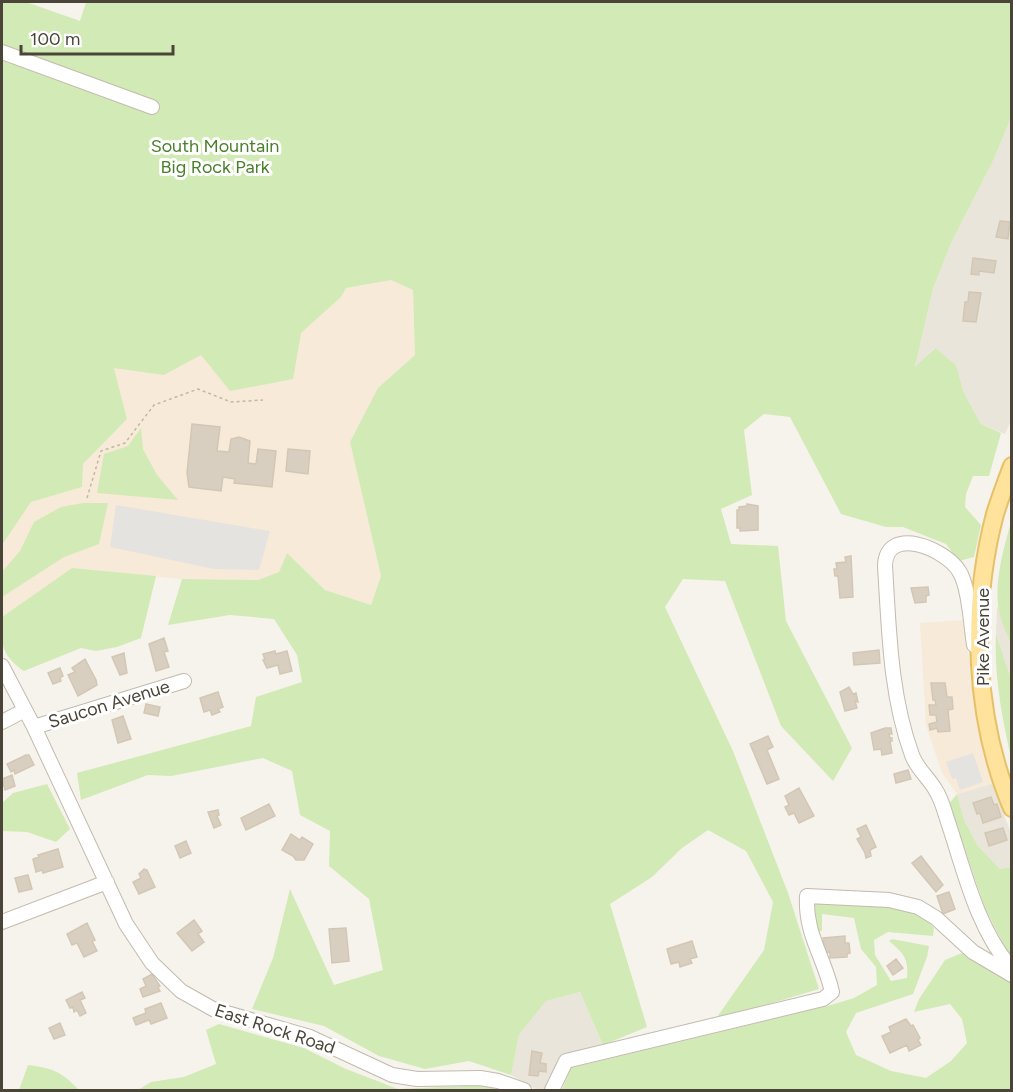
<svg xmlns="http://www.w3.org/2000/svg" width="1013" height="1092" font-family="Figtree,sans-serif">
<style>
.residential{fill:#eae5da}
.commercial{fill:#f7ead8}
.green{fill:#d2eab5}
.parking{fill:#e5e3e0}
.building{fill:#d8cfc1;stroke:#d3c7b4;stroke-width:1.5}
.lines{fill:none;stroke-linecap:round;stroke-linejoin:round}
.minor-casing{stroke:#c2bbae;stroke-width:16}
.major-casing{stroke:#e6c16a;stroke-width:20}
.path{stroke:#c4b79f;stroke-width:1.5;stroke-dasharray:3 3;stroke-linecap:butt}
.minor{stroke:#fff;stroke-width:14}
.major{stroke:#ffe39c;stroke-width:16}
.labels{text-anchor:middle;stroke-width:6;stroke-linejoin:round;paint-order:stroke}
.park-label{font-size:18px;fill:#4a7f2a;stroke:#fff}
.street-label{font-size:18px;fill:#4b4439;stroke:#fff}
</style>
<rect width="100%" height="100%" fill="#f6f3ec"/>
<!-- residential -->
<path class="residential" d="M1011,117L1012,418L1005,434L981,424L964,393L956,365L934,348L915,368L933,289L951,243L994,159Z
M997,606L1011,645V679L996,634Z
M994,783L1002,810L1011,833V867L1000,869L978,846L964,820L957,794Z
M580,992L603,1045L562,1056L547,1090H537L511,1075L519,1035L546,1001Z"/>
<!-- commercial -->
<path class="commercial" d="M391,280L413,290L415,355L378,389L350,442L381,576L371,605L325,590L287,553L279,572L258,580L182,579L72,568L2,617V545L31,502L82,487L83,464L127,419L114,367L164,375L201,355L301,333L341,297L346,288Z
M963,620L981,736L994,783L957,794L942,773L926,725L920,623Z"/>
<!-- green -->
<path class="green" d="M2,2H26L80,21L86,2H1011V117L994,159L951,243L933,289L915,367L935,348L956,365L964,393L981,424L1001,433L989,476H973L966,494L965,507L981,525L974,557L959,561L946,544L903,527H886L841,514L790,417L764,414L744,430L752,495L721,509L731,544L778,546L786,621L852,748L833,781L781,726L725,581L683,579L665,607L733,751L788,893L819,989L715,1020L764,950L773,902L746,851L708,830L682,848L652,877L610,904L647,1027L603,1045L580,992L546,1001L519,1035L511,1075L469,1061L425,1069L379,1056L324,1026L252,1009L273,958L290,889L334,985L383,970L369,899L329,866L330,831L300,815L292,771L263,758L171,776L148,775L81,800L77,773L251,726L256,697L302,682L297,655L274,619L230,615L168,625L182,579L258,580L279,572L287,553L325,590L371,605L381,576L350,442L378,388L415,355L413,290L391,280L346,288L341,297L301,333L293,379L230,391L201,355L164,375L114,368L127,419L83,464L82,487L31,502L2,545Z
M141,428L143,449L157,475L178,500L97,493L104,454L128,446Z
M83,503H108L99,544L64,557L2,597V572L20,551L34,522L61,507Z
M1011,522V645C1007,633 999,618 998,605C995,578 1004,547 1011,522Z
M72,568L156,576L141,638L117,647L96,651L81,648L24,671C1,655 1,644 2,617Z
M996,634L1011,679V758C1002,717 994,676 996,634Z
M47,784L70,829L56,842L27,832L2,831V803L13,793Z
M957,794L964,820L978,846L1000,869L1011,867V959L985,908L949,804Z
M810,901L894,904L920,913L934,928L933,936L888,932L874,940L875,955L891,981L907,978C909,958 903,953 889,941L892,939L929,946L927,957L913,994L856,1013L846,1032L856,1055L891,1071L926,1078L951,1061L967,1043L962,1019L950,1004L914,1012L919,999L945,960L962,953L1011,980V1090H562L571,1068L831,1005L854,998L877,985L876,967L861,949L854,918L822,914V931L816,932Z
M219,1024L304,1048L346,1069L398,1089L486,1085L497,1090H138L151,1082L184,1077L216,1064L206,1030Z
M28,1065C53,1068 62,1072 79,1090H19Z"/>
<!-- parking -->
<path class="parking" d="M116,505L270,531L259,570L214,569L110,547Z
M973,753L983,782L960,790L956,778L952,779L946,762Z"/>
<!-- building -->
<path class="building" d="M1000,221L1010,222L1008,239L996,237Z
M973,258L996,261L994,273L979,271V275L971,274Z
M969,292L981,293L976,322L963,321L965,302H968Z
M192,424L220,427L217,451L229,452L231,439L239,437L250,441L248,463L256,464L258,449L276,451L272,487L234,483L235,479L223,477L221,491L189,487L187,473Z
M288,449L310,451L308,474L286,471Z
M747,504L758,506V530L740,531V528H737V510H739V507L747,506Z
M851,556L853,597L840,598L838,576H835L834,569H837L836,563L846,562L845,557Z
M928,587L929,595L926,596V602L915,603L911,588Z
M164,638L168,651L164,652L169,667L156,671L149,644Z
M879,650L880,663L854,665L853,653Z
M275,651L276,654L287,651L292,671L280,674L278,665L267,668L263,660H265L263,654Z
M124,653L127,673L120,675L112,657Z
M85,659L96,680L97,685L78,696L68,675L75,672L72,668Z
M60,668L63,676L60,678L61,681L53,684L48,673Z
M931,683H945L947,697H952L953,709L948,710L950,731L938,732L937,728L930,730L929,724L937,722L936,715H930L929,705H936L935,700H933Z
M849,687L853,694L856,693L858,702L855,701L857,708L845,711L840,692Z
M218,692L223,707L218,709L220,712L212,715L210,710L204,712L200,698Z
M146,704L160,707L158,716L144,713Z
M123,716L131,739L118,743L112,720Z
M885,728H891L892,734H889L890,738H892V741H890L892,753L882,755L881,749L874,750L871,733Z
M768,736L773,747L767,750L779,779L767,784L750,744Z
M26,755H29L34,765L15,774L14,770L11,772L7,764Z
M908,770L911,779L896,783L894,774Z
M12,775L15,786L5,790L2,779Z
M799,788L814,816L799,823L794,813L789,815L785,807L789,805L785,796Z
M991,797L994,805L997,804L1001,817L983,823L980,813L977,814L973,803Z
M269,804L275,816L246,830L241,818Z
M218,810L219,815L217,816L221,825L214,828L208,812Z
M866,825L876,847L870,850L871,856L866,858L865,853L857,839L861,837L857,829Z
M1003,828L1007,840L989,846L985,833Z
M291,834L300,840L302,837L313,844L304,860H296L293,856L282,850Z
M186,841L191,853L180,858L175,846Z
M58,849L63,867L43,873L42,870L36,872L33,859L39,857L38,855Z
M921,856L943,885L936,892L912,863Z
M144,869L147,870L155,887L139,894L133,882L141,878L139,874Z
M28,875L32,889L19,892L15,878Z
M949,892L955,909L943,914L937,896Z
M194,920L202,931L198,934L204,942L192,951L177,933Z
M87,923L95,940L92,941L97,951L84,957L77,943L72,945L67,934Z
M346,928L349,961L332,963L329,929Z
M845,936V943H849L850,953L847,954V957L830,958V952L825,953L823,938Z
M692,941L697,957L690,959L692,963L680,967L679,962L671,964L667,949Z
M896,959L903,968L893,975L887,966Z
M152,974L160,986L158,987L160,991L143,997L140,989L146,986L143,979Z
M82,992L85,998L80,1000L86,1013L80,1016L77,1010L74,1012L73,1007L70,1008L66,1000Z
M161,1003L167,1018L151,1024L149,1020L136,1025L133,1018L146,1013L145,1009Z
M906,1019L911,1026L913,1025L920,1038L918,1040L921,1045L909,1051L907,1045L890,1053L882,1036L891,1032L889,1027Z
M60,1023L65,1035L54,1039L49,1028Z
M532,1051L542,1053L540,1063L546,1064V1072L539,1071L538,1076L529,1075Z"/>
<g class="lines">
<defs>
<path id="minor" d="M2,52L152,107
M974,645C971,626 969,586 959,571C946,549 886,524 885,566C889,629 890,695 912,755C917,769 928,777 935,789C941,798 944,809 947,819C964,869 976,927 1012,969
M2,666L34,727L126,924L152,963L181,991L213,1009L310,1037L392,1075L417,1079L480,1078L498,1081L524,1090
M2,722L25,710
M34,727L184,681
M2,922L107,882
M552,1090L566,1061L823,999L832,992C824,956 805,935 807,896L889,900L918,907L936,918L973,952L1012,975"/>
<path id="major" d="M1012,466C1006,482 1000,498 995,514C970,609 974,718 1012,808"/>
</defs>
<!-- minor casing -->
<use href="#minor" class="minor-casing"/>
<!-- major casing -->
<use href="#major" class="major-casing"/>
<!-- path -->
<path class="path" d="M87,498L101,451L125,443L154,405L198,389L231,402L263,400"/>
<!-- minor -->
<use href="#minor" class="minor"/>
<!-- major -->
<use href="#major" class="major"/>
</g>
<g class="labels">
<!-- park labels -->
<g class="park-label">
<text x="215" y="152">South Mountain<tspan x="215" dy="21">Big Rock Park</tspan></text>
</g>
<!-- street labels -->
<g class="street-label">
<text transform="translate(983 637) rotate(-90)" y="6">Pike Avenue</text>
<text transform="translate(109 704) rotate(-17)" y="6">Saucon Avenue</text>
<text transform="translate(275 1029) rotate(18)" y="6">East Rock Road</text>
</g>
</g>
<!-- border -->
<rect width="1013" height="1092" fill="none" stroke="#4b4439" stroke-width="6"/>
<!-- scale -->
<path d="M21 45v9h152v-9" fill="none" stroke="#4b4439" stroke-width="3"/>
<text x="30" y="45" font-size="18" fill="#4b4439" stroke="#ffffff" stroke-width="4.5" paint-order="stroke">100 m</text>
</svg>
